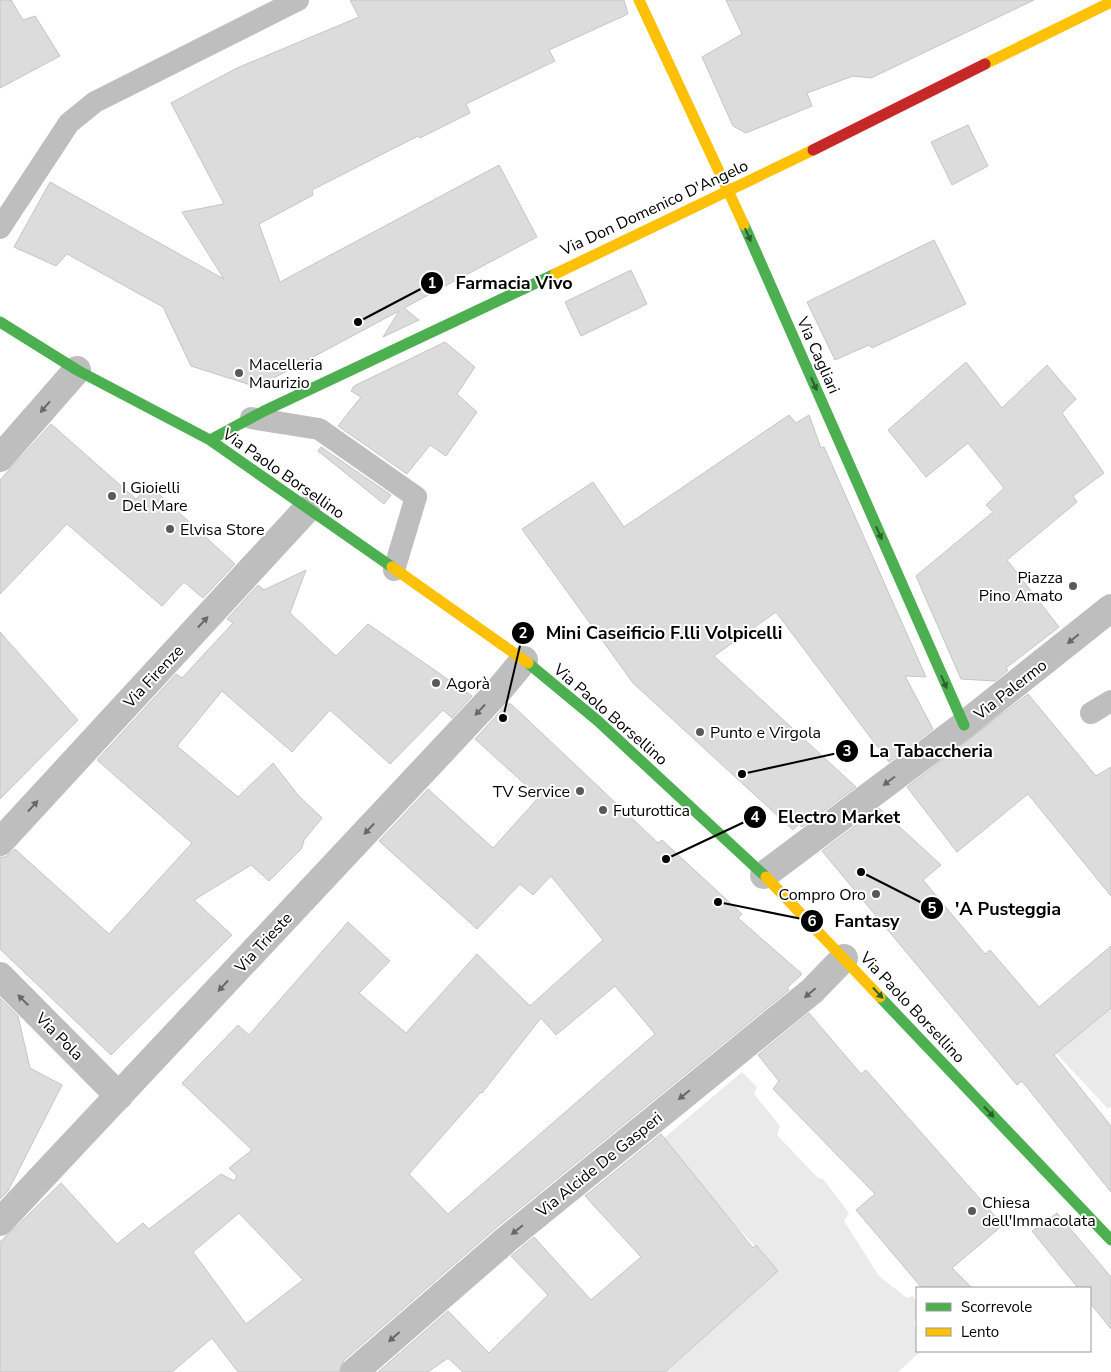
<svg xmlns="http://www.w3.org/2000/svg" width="1111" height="1372" font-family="'Nunito Sans',sans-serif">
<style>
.green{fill:#eaeaea}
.building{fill:#dcdcdc;stroke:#c5c5c5;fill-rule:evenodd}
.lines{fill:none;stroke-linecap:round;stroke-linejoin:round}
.lane{stroke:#bebebe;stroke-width:22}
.street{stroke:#bebebe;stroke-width:28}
.fast{stroke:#4caf50;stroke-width:11}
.slow{stroke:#ffc107;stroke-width:11}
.jam{stroke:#c62828;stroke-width:11}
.oneway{fill:#2a602c}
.oneway2{fill:#686868}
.poi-dot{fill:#595959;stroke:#fff;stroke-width:2}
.labels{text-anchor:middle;stroke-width:4;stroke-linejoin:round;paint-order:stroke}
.street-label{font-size:16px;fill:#000;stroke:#fff}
.poi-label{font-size:16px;fill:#000;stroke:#fff;text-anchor:start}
.leader{fill:none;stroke:#000;stroke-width:2}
.callout-dot{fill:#000;stroke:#fff;stroke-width:2}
.mark-label{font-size:15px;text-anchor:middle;font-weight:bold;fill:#fff}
.callout-label{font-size:18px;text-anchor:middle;font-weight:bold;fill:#000;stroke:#fff;stroke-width:4;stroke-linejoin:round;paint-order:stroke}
</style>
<rect width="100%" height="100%" fill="#fff"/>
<!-- green -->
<path class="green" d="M1111,1006V1107L1108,1109L1056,1053Z
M742,1072L757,1087L754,1094L780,1126L777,1135L818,1178L823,1179L849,1213L844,1221L879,1276L907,1298L913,1296C919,1303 920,1315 914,1323L917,1328V1351H921L898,1372H665L778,1271L724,1213L664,1138Z"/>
<!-- building -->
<path class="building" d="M0,0H11L23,20L35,16L60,56L0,88Z
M350,0H624L628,14L549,50L555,61L466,104L470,113L420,138L418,136L312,190L313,195L259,224L280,282L499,165L537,237L404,308L419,320L383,337L399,311L257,387L191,366L163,307L67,254L56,266L14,247L50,182L224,279L182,212L224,204L171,103L237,68L359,17Z
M726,0H1034L871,78L853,76L807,93L812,106L746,133L733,126L702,57L742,34Z
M968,125L988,166L952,185L931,142Z
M934,240L966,304L872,348L869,345L835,360L807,302Z
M631,270L647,304L581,336L565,302Z
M445,342L475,367L457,394L477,412L446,456L430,445L407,474L338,426L361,397L351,391L354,386Z
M966,362L1002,408L1047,365L1076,399L1062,413L1104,473L1073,496L1077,502L1007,560L1059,627L1006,668L1008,670L995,681L961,679L916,576L993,512L986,505L1004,488L968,443L926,477L888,430Z
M789,415L796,423L809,415L821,448L824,447L926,677L905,676L933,729L889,762L776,612L714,656L856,787L802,827L799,824L793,830L633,683L522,529L593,482L624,527Z
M51,424L136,499L150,486L235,564L203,598L184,582L162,606L67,524L0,594V480Z
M321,447L391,495L384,504L318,451Z
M306,570L290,613L336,656L368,624L472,696L452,718L443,710L390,764L330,710L292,752L222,691L177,746L238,797L273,763L298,795L322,818L304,840L302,848L269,881L251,865L194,900L232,935L111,1055L0,949V857H5L15,849L109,934L192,843L97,760L176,674L182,678L233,623L227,619L258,585L264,590Z
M0,632L78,720L0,799Z
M1028,694L1096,776L1111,767V896L1028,794L957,852L907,787Z
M507,704H511L658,843L662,840L742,914L738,918L802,974L787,988L789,990L497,1227L344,1360L339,1372H238L212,1338L172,1372H0V1242L61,1183L117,1244L143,1223L149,1229L221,1174L234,1181L237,1176L229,1168L252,1150L182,1083L238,1025L249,1035L348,922L390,961L359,993L406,1033L477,954L530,1006L603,940L551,876L533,895L520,884L477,929L379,841L428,789L493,848L539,797L475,739ZM615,986L655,1034L448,1214L409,1174L481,1092L482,1093L541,1018L556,1035ZM239,1213L303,1280L246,1324L193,1252Z
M879,808L941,865L923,880L985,954L990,950L1039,1007L1111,946V1008L1054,1055L1111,1126V1192L1022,1081L1017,1085L822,851Z
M0,998L18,1016L30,1068L62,1085L8,1191L0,1199Z
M809,1013L861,1074L866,1070L1003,1225L952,1268L972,1288H922L856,1210L875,1194L773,1089L779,1081L758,1055Z
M661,1134L753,1248L756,1245L778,1271L665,1372H463L448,1358L428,1372H378L448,1311L489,1353L548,1295L511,1256L534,1237L591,1300L641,1257L585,1196Z
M1057,1213L1111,1277V1329L1090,1303V1288H1078L1032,1231Z"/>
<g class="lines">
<!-- lane -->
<path class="lane" d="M0,228L69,123L95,102L298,0
M251,418L319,429L416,497L394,570
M1091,713L1111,701"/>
<!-- street -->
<path class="street" d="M0,458L77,370
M0,842L306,510
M764,875L964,725L1111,608
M0,976L119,1096
M0,1222L499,690L524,660
M354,1372L507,1239L812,991L844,958"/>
<!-- fast -->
<path class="fast" d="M744,225L964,725
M0,322L77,370L210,440L392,567
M210,440L264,411L555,274
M528,663L598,721L766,877
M880,997L1111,1240"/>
<!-- slow -->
<path class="slow" d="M639,0L744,225
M985,64L1111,2
M555,274L813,150
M392,567L528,663
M766,877L880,997"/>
<!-- jam -->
<path class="jam" d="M813,150L985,64"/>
</g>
<!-- one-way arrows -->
<defs><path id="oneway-solid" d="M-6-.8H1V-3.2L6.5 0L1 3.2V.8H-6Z" transform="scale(1.25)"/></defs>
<g class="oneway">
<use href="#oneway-solid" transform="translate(748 235) rotate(66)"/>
<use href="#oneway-solid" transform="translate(814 384) rotate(66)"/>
<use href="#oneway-solid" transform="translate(879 533) rotate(66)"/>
<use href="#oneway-solid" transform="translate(944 682) rotate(66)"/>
<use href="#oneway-solid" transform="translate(878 993) rotate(47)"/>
<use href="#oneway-solid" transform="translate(989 1112) rotate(47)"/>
</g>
<g class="oneway2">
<use href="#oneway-solid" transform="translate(45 407) rotate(131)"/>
<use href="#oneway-solid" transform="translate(203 622) rotate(-47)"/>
<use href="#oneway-solid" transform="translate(1073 639) rotate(140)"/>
<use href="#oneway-solid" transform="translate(480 710) rotate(133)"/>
<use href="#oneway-solid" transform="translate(889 781) rotate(143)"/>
<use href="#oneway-solid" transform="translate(33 806) rotate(-47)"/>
<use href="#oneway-solid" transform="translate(369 829) rotate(133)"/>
<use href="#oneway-solid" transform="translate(223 986) rotate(133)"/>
<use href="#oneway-solid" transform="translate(810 993) rotate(140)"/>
<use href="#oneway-solid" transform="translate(23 1000) rotate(-135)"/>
<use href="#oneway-solid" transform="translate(684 1095) rotate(141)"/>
<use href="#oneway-solid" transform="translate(517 1230) rotate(141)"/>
<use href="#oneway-solid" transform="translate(394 1337) rotate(139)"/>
</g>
<!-- markers -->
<g class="poi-dot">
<circle cx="239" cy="373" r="5"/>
<circle cx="112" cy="496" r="5"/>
<circle cx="170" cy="529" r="5"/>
<circle cx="1073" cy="586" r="5"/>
<circle cx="436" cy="683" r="5"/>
<circle cx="700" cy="732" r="5"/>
<circle cx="580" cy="791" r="5"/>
<circle cx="603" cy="810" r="5"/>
<circle cx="876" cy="894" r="5"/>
<circle cx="972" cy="1211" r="5"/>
</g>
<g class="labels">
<!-- street labels -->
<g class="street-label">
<text transform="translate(654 207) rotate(-25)" y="6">Via Don Domenico D'Angelo</text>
<text transform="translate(819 355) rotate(66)" y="6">Via Cagliari</text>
<text transform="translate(284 473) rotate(35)" y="6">Via Paolo Borsellino</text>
<text transform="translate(153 676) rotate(-47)" y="6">Via Firenze</text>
<text transform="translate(1010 689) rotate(-38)" y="6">Via Palermo</text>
<text transform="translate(611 714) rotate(41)" y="6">Via Paolo Borsellino</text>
<text transform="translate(263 942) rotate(-47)" y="6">Via Trieste</text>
<text transform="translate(913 1007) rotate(47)" y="6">Via Paolo Borsellino</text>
<text transform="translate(60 1036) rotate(45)" y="6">Via Pola</text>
<text transform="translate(599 1164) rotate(-39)" y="6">Via Alcide De Gasperi</text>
</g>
<!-- poi labels -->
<g class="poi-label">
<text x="249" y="370">Macelleria<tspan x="249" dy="18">Maurizio</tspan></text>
<text x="122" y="493">I Gioielli<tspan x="122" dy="18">Del Mare</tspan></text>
<text x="180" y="535">Elvisa Store</text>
<text x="1063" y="583" text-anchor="end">Piazza<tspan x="1063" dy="18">Pino Amato</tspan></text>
<text x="446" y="689">Agorà</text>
<text x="710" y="738">Punto e Virgola</text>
<text x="570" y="797" text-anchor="end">TV Service</text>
<text x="613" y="816">Futurottica</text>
<text x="866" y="900" text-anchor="end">Compro Oro</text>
<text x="982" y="1208">Chiesa<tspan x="982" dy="18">dell'Immacolata</tspan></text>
</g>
</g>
<!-- callouts -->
<path class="leader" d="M358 322L432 283M503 718L523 633M742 774L847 751M666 859L755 817M861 872L932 908M718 902L812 921"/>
<g class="callout-dot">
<circle cx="358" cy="322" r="5"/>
<circle cx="503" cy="718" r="5"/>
<circle cx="742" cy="774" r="5"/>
<circle cx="666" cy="859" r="5"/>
<circle cx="861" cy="872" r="5"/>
<circle cx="718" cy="902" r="5"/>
<circle cx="432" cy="283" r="12"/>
<circle cx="523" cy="633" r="12"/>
<circle cx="847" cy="751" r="12"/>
<circle cx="755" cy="817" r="12"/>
<circle cx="932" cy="908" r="12"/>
<circle cx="812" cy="921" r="12"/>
</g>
<g class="mark-label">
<text x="432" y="288">1</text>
<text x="523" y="638">2</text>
<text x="847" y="756">3</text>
<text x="755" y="822">4</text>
<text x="932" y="913">5</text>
<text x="812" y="926">6</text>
</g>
<g class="callout-label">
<text x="514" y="289">Farmacia Vivo</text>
<text x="664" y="639">Mini Caseificio F.lli Volpicelli</text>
<text x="931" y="757">La Tabaccheria</text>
<text x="839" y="823">Electro Market</text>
<text x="1008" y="915">'A Pusteggia</text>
<text x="867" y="927">Fantasy</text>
</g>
<!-- legend -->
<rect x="916" y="1287" width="175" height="65" fill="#ffffff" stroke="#999999"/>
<rect x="926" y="1303" width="25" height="8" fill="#4caf50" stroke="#999999"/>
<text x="961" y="1312" font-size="15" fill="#000000">Scorrevole</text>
<rect x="926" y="1328" width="25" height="8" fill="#ffc107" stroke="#999999"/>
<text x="961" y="1337" font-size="15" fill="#000000">Lento</text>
</svg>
